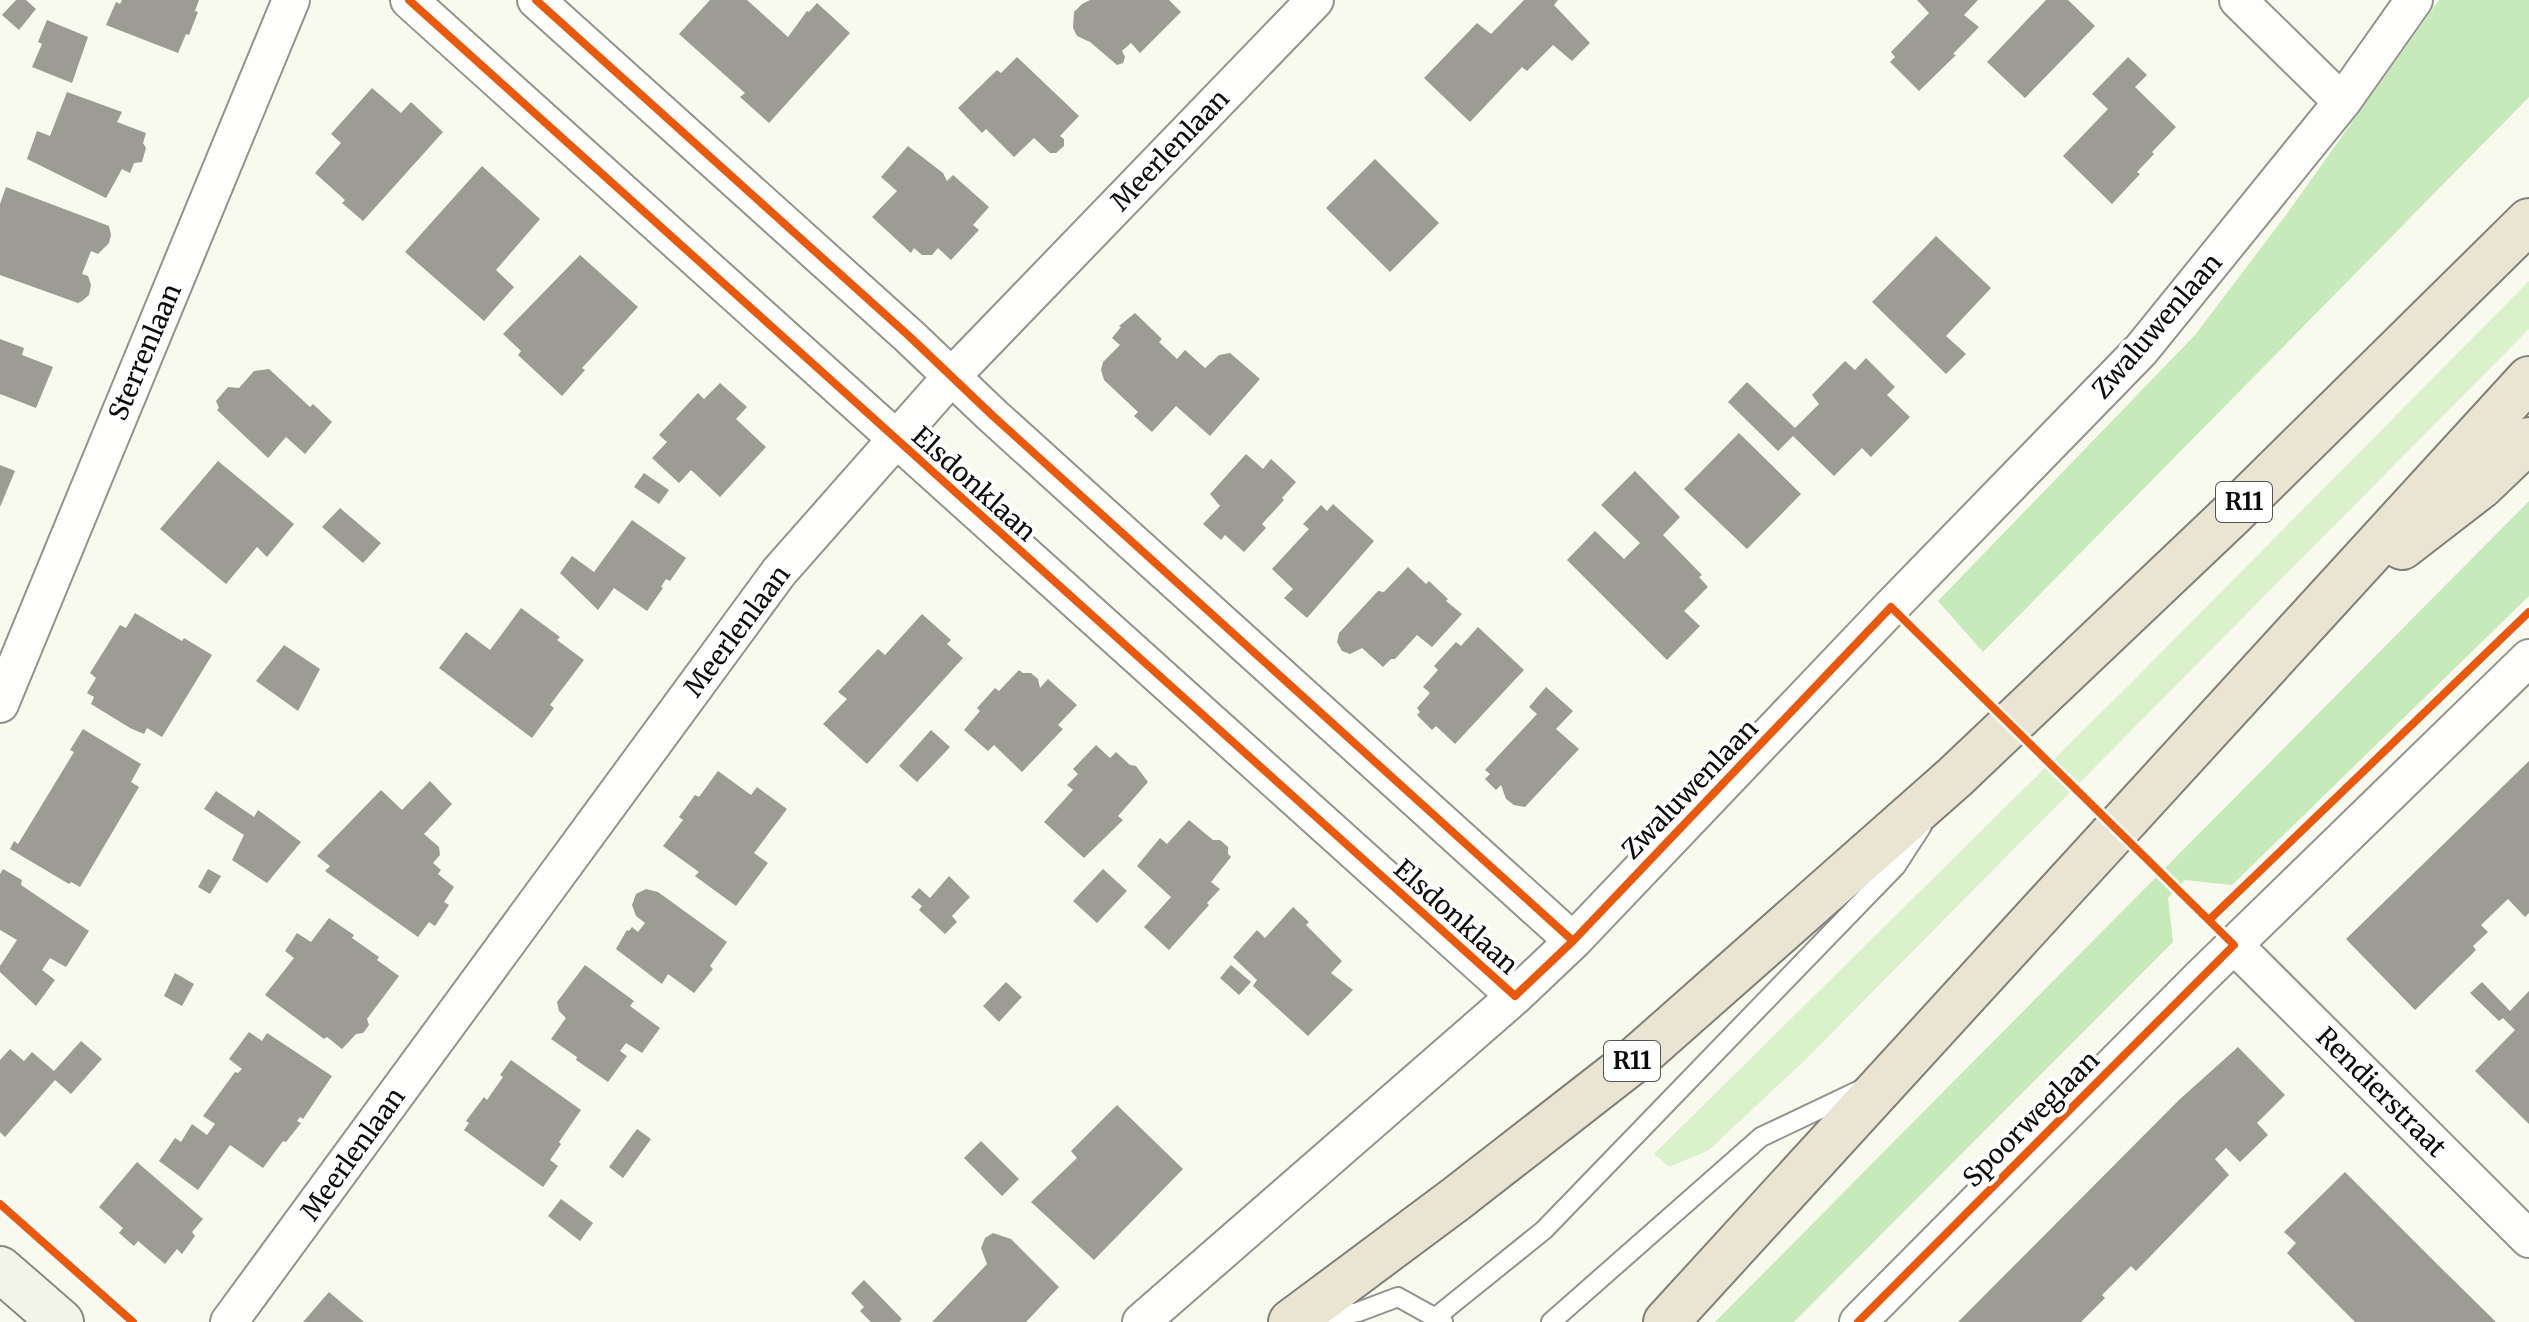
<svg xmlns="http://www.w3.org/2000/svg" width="2529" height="1322" font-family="Merriweather,serif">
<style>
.green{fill:#daf1cc}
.forest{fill:#c7eaba}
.building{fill:#9c9b94}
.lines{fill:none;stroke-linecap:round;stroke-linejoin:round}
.lane-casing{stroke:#92938d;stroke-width:22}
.street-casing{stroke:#92938d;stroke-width:40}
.secondary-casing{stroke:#898984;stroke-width:48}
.highway-casing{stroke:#7f807a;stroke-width:48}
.lane{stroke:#fefefc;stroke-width:18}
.street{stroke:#fefefc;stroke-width:36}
.secondary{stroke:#f3f4e8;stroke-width:44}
.highway{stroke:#eae4d3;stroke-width:44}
.cycleway-casing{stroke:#fff;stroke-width:13}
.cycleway{stroke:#e8590c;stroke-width:8}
.labels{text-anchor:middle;stroke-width:8;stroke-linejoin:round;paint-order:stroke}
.shield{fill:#fff;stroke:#545454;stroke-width:2}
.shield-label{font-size:24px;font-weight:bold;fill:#0b0b0b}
.street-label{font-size:26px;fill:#0b0b0b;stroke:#fff}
</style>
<rect width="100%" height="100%" fill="#f9faee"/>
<!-- green -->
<path class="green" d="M2529,281V329L1804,1061L1709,1150L1669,1167L1654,1154L2128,686Z"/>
<!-- forest -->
<path class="forest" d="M2439,0H2529V97L1983,652L1938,601L2195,335L2286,215Z
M2529,501V596L2232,885L2185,880L2168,898L2173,942L1794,1322H1715Z"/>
<!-- building -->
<path class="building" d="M16,0H26L36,9L19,30L2,15Z
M122,0H199L195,11L198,12L189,35L186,34L178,53L106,25L116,2L120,4Z
M710,0H747L788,37L807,11L809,12L817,3L850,33L769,123L740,97L745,93L679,34Z
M1090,0H1169L1181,12L1140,53L1131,43L1122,51L1125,57L1123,63L1117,65L1090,42L1077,36L1073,28L1074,12L1082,4Z
M1524,0H1558L1554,5L1590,43L1572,61L1553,45L1527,71L1522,67L1470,122L1424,78L1477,23L1491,34Z
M1917,0H1978L1964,15L1979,27L1953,54L1956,55L1919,91L1890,62L1895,57L1891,52L1929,13Z
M2046,0H2068L2095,26L2025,98L1987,62Z
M47,20L88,37L72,83L32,67L42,44L38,42Z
M1017,57L1079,116L1060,136L1064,139V146L1056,153H1050L1034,138L1014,157L986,129L982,133L958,108L997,70L1001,73Z
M2128,57L2147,75L2135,87L2176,127L2152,152L2154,154L2137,172L2140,174L2112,204L2063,156L2108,109L2092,94Z
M372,88L401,113L411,102L443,132L363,221L342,203L345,200L315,173L341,143L331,134Z
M67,92L122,112L117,122L146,133L143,143L146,148L142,162L134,163L130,173L122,169L106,198L27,159L37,131L50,136Z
M908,146L943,173L947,181L953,175L989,207L973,225L979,230L951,260L938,248L932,255H922L914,248L911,253L872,217L897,191L881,177Z
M1375,159L1439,223L1390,272L1326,208Z
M482,166L540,219L496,270L514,287L484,321L405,252Z
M6,187L109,226L111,235L109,243L98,254L91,251L82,274L88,276L91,285L89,295L82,301L78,303L0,275V204Z
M1936,236L1991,288L1946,336L1966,354L1946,374L1872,302Z
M580,255L638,307L582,368L585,370L562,396L518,355L521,351L503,334Z
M1135,313L1162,339L1159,342L1177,359L1185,350L1205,368L1219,355L1230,353L1260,379L1210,436L1176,406L1152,432L1134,416L1138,412L1104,380L1101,370L1103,362L1120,345L1112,338L1121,327L1119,326Z
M0,339L24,348L22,355L53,367L36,408L0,394Z
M1866,358L1895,387L1887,395L1910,417L1871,457L1862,448L1834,476L1793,436L1778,451L1728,402L1747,382L1795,428L1819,404L1812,395L1845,361L1855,370Z
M269,369L310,407L313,404L332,422L305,454L286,437L268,458L217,410L219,408L216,401L228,387L239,388L254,371Z
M720,383L747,407L736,419L766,447L720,497L691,470L679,483L652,458L667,442L659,435L698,393L704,399Z
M1739,433L1801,494L1747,549L1684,489Z
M1246,454L1263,469L1271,459L1296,482L1282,498L1284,500L1262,524L1266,528L1244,552L1225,535L1221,540L1203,524L1220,506L1210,494Z
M218,461L294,524L267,557L257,547L226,584L160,529Z
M0,465L15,471L0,507Z
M1635,471L1680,517L1663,535L1702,575L1699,577L1708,587L1684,611L1700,626L1667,660L1567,560L1595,531L1624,559L1640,543L1601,505Z
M644,473L669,490L659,504L634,487Z
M1333,504L1374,541L1307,618L1284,598L1293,589L1272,569L1309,529L1303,524L1321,505L1327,511Z
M340,508L381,543L363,563L322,527Z
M632,520L686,558L670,581L666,579L661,587L663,588L647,611L614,588L598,610L560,573L572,556L594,572Z
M1408,567L1426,584L1429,581L1448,599L1446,601L1462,614L1432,647L1417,635L1395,659H1391L1383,667L1362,648L1350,654L1342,651L1337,642L1339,633L1378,591L1384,592Z
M521,608L560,637L557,640L584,660L550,705L554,708L532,738L439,668L466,632L490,650Z
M135,613L182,641L184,638L212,655L162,737L147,728L144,734L130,728L91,704L94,697L87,693L96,678L90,673L120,625L126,628Z
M922,614L951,640L947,644L963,658L867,764L823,724L847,699L838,692L878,649L885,655Z
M1478,627L1524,670L1455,744L1436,726L1432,730L1417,715L1420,712L1417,708L1430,693L1423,687L1438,670L1434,666L1456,642L1461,646Z
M284,645L320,669L298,711L256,681Z
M1019,670L1023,673H1031L1038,679L1040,688L1048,679L1077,705L1058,725L1063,729L1022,772L994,745L988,751L964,730L980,711L977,708L995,688L999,691Z
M1546,687L1573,711L1556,729L1579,749L1525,807L1514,805L1506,799L1501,785L1496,790L1485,779L1490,774L1485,770L1537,714L1529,707Z
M83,729L141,764L131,782L139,787L80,887L71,882L69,884L10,849L14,841L18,844L40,808L74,752L70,750Z
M931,730L950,747L917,782L899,766Z
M1096,745L1110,758L1116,752L1130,765L1136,766L1148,782L1118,816L1123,820L1084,858L1044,822L1073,790L1067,785L1078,774L1073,769Z
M2529,761V913L2525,917L2508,899L2481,925L2488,932L2473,946L2476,950L2415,1010L2346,939Z
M718,771L751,795L757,787L787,809L754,853L768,863L736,906L695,876L699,872L663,846L683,820L679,817L695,795L699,797Z
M430,781L452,804L424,834L439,847L440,855L433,863L441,870L438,874L454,887L444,902L449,905L435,926L429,922L418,937L325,871L330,866L317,856L381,790L402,810Z
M216,791L254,817L258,810L301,842L267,883L232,860L244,835L204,809Z
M1189,820L1213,840H1220L1228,847V854L1231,857L1211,882L1220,889L1207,903L1209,905L1169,950L1144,927L1171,897L1137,866L1160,838L1167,844Z
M3,869L22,880L21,885L89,931L66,967L50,958L42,970L55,980L36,1006L0,972V966L17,940L0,930V874Z
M208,869L221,876L210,894L198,887Z
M1103,869L1127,891L1097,923L1073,901Z
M949,876L970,897L952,916L957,922L945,934L919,910L922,906L911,897L919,888L930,898Z
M646,889L658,892L727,942L710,966L713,969L694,993L668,974L662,984L616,949L627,930L629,931L632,927L638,932L645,923L636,916L632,905L636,894Z
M1293,907L1309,922L1306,925L1342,961L1331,973L1353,990L1308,1036L1253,986L1257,980L1233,957L1257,930L1265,938Z
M329,918L354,935L352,938L379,957L377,960L399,976L367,1019L369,1025L363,1033L356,1034L342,1049L327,1037L324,1039L265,995L294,958L285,951L297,933L311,942Z
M585,965L634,1001L630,1006L660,1028L642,1053L626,1043L620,1051L627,1056L608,1082L576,1060L577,1057L551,1039L566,1018L559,1011L557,1002Z
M1231,965L1251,982L1239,995L1220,978Z
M175,973L194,984L182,1006L164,996Z
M1006,982L1022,997L999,1022L983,1006Z
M2482,982L2510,1011L2529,991V1124L2475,1071L2515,1030L2503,1018L2499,1021L2470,993Z
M249,1032L262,1041L267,1033L332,1076L303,1119L300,1117L297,1121L301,1123L286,1142L283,1141L263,1168L230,1145L198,1190L159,1161L175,1138L181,1142L192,1124L207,1135L215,1124L203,1116L235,1072L238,1073L242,1069L229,1059Z
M81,1041L102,1059L71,1094L55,1080L5,1137L0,1132V1060L10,1049L24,1061L32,1052L54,1071Z
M2238,1047L2285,1095L2257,1123L2268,1135L2240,1162L2226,1148L2215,1159L2229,1175L2136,1271L2131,1266L2102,1295L2105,1298L2081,1322H1958L2179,1100Z
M511,1060L581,1110L559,1142L561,1144L550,1160L558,1166L543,1187L464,1130L469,1123L466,1121L484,1097L487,1100L503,1077L500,1075Z
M1117,1105L1183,1169L1094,1260L1031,1202L1077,1158L1071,1151Z
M637,1129L651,1139L623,1178L609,1167Z
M981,1141L1019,1179L1002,1196L964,1158Z
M137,1162L203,1219L192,1232L195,1236L182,1254L177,1249L165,1264L138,1241L134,1246L119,1233L123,1228L99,1207Z
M2345,1172L2439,1266L2496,1322H2355L2331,1298L2287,1253L2296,1243L2284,1232Z
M561,1199L593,1223L580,1241L548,1216Z
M993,1233L1011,1239L1059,1287L1026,1322H932L987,1264L981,1248L985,1238Z
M864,1280L902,1319L899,1322H871L860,1311L864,1307L851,1293Z
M329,1292L364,1322H303Z"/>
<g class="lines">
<defs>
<path id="lane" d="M1436,1317L1544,1230L1896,866L1922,826
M1312,1320L1358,1312L1398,1297L1443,1322
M1551,1322L1761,1137L1860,1090"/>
<path id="street" d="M409,0L1515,996
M536,0L909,336L993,416L1573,941
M2238,0L2342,102
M0,704L291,0
M2234,945L2529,1239
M229,1322L779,572L951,377L1315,0
M1141,1322L1515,996L1573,941L1891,607L2141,350L2342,102L2414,0
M1858,1322L2201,977L2529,658"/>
<path id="secondary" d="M0,1269L61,1322"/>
<path id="highway" d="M2402,547L2481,486L2529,440
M1291,1322L1456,1199L1637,1058L1955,777L2232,514L2529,221
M1666,1322L2529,379"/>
</defs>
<!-- lane casing -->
<use href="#lane" class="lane-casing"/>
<!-- street casing -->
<use href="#street" class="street-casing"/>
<!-- secondary casing -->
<use href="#secondary" class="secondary-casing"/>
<!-- highway casing -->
<use href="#highway" class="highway-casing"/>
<!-- lane -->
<use href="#lane" class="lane"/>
<!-- street -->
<use href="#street" class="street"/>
<!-- secondary -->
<use href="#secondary" class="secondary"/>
<!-- highway -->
<use href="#highway" class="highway"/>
<defs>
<path id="cycleway" d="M409,0L1515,996L1573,941L1891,607L2234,945L1858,1322
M536,0L909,336L993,416L1573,941
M2209,920L2529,612
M0,1204L133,1322"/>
</defs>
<!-- cycleway casing -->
<use href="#cycleway" class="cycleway-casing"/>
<!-- cycleway -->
<use href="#cycleway" class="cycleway"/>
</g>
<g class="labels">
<!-- shield labels -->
<g class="shield">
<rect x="2216" y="482" width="56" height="40" rx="6"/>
<rect x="1604" y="1041" width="56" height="40" rx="6"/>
</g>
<g class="shield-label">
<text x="2244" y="510">R11</text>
<text x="1632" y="1069">R11</text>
</g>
<!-- street labels -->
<g class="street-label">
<text transform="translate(1170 150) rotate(-46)" y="9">Meerlenlaan</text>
<text transform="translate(2157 326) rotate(-49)" y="9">Zwaluwenlaan</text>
<text transform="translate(145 352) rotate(-67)" y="9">Sterrenlaan</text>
<text transform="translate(974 484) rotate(42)" y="9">Elsdonklaan</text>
<text transform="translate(737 631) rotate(-53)" y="9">Meerlenlaan</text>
<text transform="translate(1690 789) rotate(-46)" y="9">Zwaluwenlaan</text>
<text transform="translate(1456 917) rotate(42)" y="9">Elsdonklaan</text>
<text transform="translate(2381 1092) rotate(45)" y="9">Rendierstraat</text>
<text transform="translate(2031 1119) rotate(-45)" y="9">Spoorweglaan</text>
<text transform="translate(353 1154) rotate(-54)" y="9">Meerlenlaan</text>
</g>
</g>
</svg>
